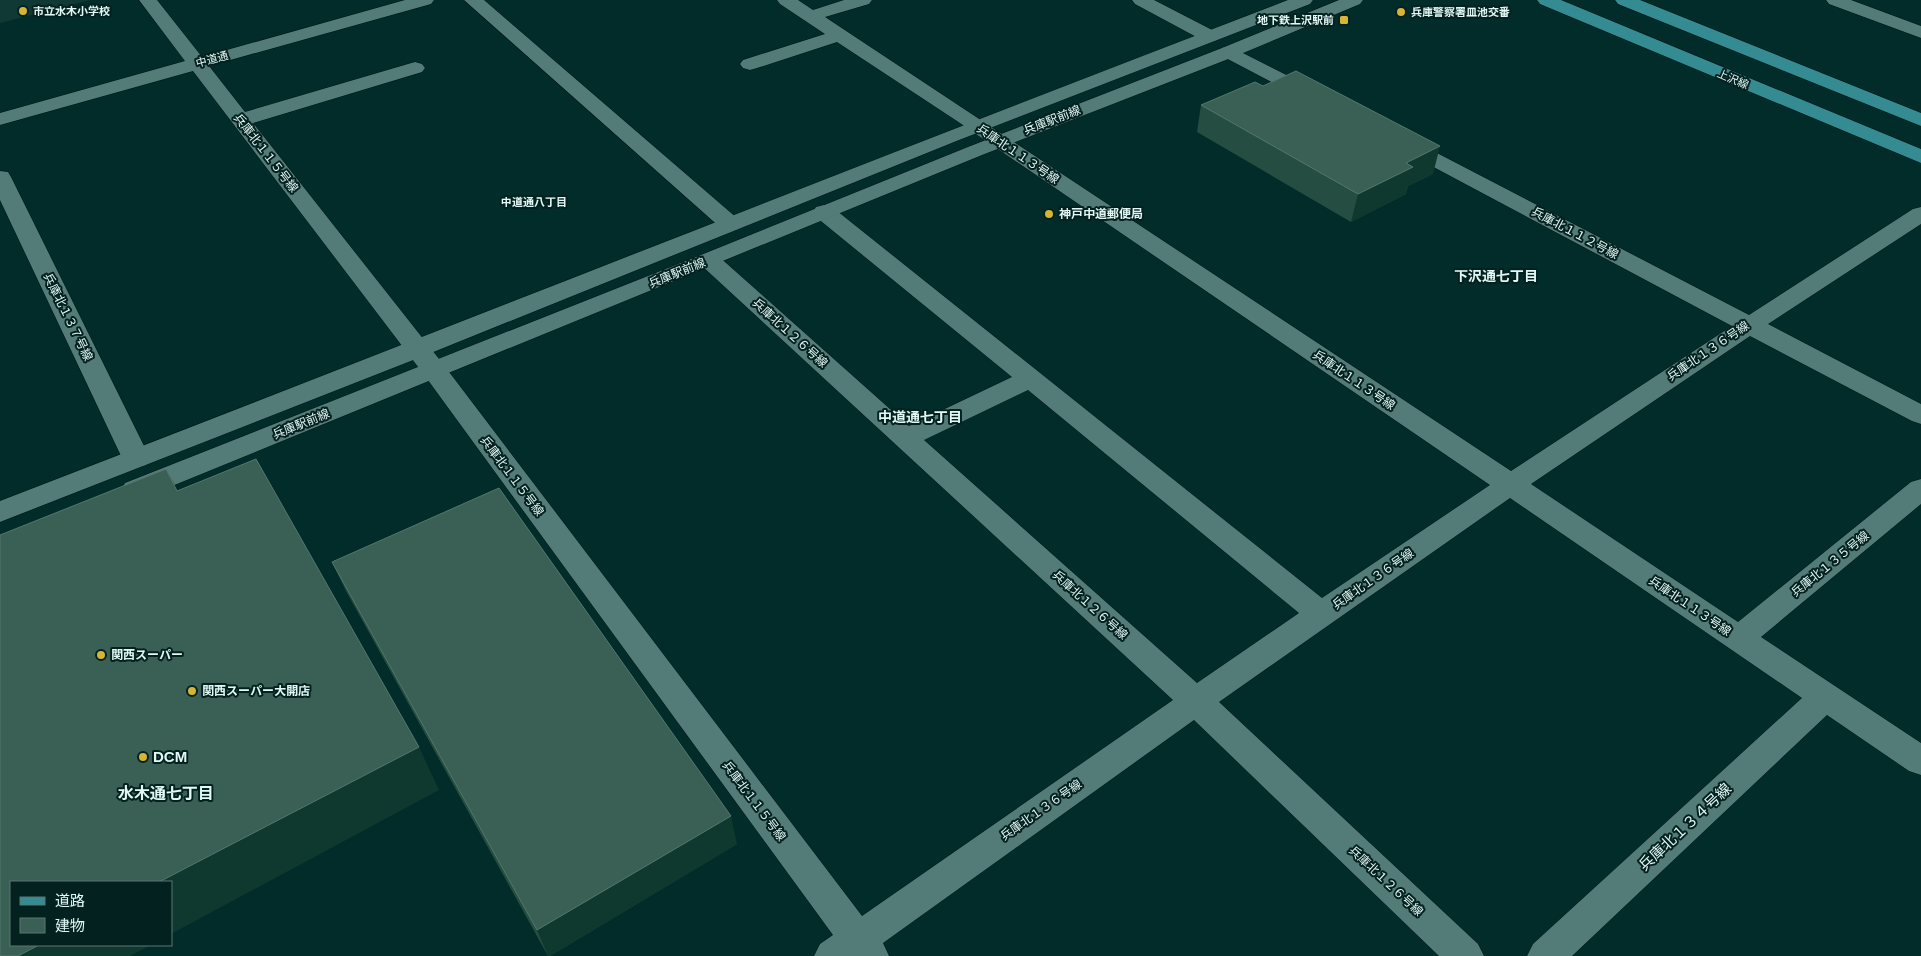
<svg xmlns="http://www.w3.org/2000/svg" width="1921" height="956" font-family="Helvetica,'Noto Sans JP',sans-serif">
<style>
.built{fill:#103835}
.lines{fill:none;stroke-linecap:round;stroke-linejoin:round}
.minor-casing{stroke:#011210;stroke-width:1}
.tertiary-casing{stroke:#011210;stroke-width:1}
.primary-casing{stroke:#011210;stroke-width:1}
.minor{fill:#537b77;fill-rule:evenodd}
.tertiary{fill:#537b77;fill-rule:evenodd}
.primary{fill:#348b92;fill-rule:evenodd}
.wall{fill:#264d41}
.shaded-wall{fill:#0f382f}
.building{fill:#3a5f54;stroke:#55776d}
.poi-dot{fill:#d7b434;stroke:#03211f;stroke-width:2}
.labels{text-anchor:middle;stroke-width:4;stroke-linejoin:round;paint-order:stroke}
.far-poi-label{font-size:11px;font-weight:bold;fill:#e2f8f5;stroke:#03211f;text-anchor:start}
.far-street-label{font-size:11px;fill:#e2f8f5;stroke:#03211f}
.far-neighbourhood-label{font-size:11px;font-weight:bold;fill:#e2f8f5;stroke:#03211f}
.street-label{font-size:12px;fill:#e2f8f5;stroke:#03211f}
.poi-label{font-size:12px;font-weight:bold;fill:#e2f8f5;stroke:#03211f;text-anchor:start}
.neighbourhood-label{font-size:14px;font-weight:bold;fill:#e2f8f5;stroke:#03211f}
.near-poi-label{font-size:15px;font-weight:bold;fill:#e2f8f5;stroke:#03211f;text-anchor:start}
.near-street-label{font-size:15px;fill:#e2f8f5;stroke:#03211f}
.near-neighbourhood-label{font-size:16px;font-weight:bold;fill:#e2f8f5;stroke:#03211f}
</style>
<rect width="100%" height="100%" fill="#012c29"/>
<!-- built -->
<path class="built" d="M0,0H90L0,23Z"/>
<g class="lines">
<defs>
<path id="minor" d="M139,0H157L202,57L405,0H434L431,4L209,66L245,112L408,64L415,62L422,64L425,68L422,72L253,123L443,364L862,916L1173,700L701,265L697,260L701,255L709,253L717,255L909,426L1012,377L816,217L813,212L816,207L824,205L832,207L1322,598L1490,485L957,121L837,42L757,68L750,70L743,68L740,64L743,60L825,34L780,4L777,0H798L813,10L844,0H872L869,4L825,17L1511,471L1732,326L1396,147L1393,143L1396,139L1403,137L1410,139L1749,315L1913,209L1921,207V224L1768,324L1921,404V424L1912,421L1750,336L1531,484L1738,622L1911,482L1921,479V504L1761,637L1921,743V775L1909,771L1827,715L1572,956H1527L1533,944L1802,698L1510,498L1219,702L1478,944L1484,956H1439L1194,720L883,943L889,956H814L820,944L833,935L425,376L193,71L0,125V113L185,61ZM1028,390L1299,613L1197,683L924,440Z
M464,0H484L738,219L741,224L738,229L730,231L722,229Z
M1132,0H1154L1216,32L1218,36L1216,40L1209,42L1202,40L1135,4Z
M1826,0H1851L1921,26V38L1829,4Z
M1229,46L1318,91L1321,95L1318,99L1311,101L1304,99L1222,56L1220,52L1222,48Z
M0,171L8,172L11,177L150,458L146,465L136,467L126,465L122,458L0,200Z"/>
<path id="tertiary" d="M1288,0H1313L1310,4L959,140L426,355L0,522V501C430,335 858,165 1288,0Z
M1339,0H1363L1360,4L1236,56L982,155L145,497L135,500L125,497L121,490L125,483L701,255L968,147L1222,48Z"/>
<path id="primary" d="M1537,0H1561L1921,149V163L1540,4Z
M1615,0H1640L1921,113V126L1618,4Z"/>
</defs>
<!-- minor casing -->
<use href="#minor" class="minor-casing"/>
<!-- tertiary casing -->
<use href="#tertiary" class="tertiary-casing"/>
<!-- primary casing -->
<use href="#primary" class="primary-casing"/>
<!-- minor -->
<use href="#minor" class="minor"/>
<!-- tertiary -->
<use href="#tertiary" class="tertiary"/>
<!-- primary -->
<use href="#primary" class="primary"/>
</g>
<!-- wall -->
<path class="wall" d="M1201,105L1433,174L1408,186L1406,194L1351,222L1197,132Z
M332,562L737,844L550,956H548L346,591Z"/>
<!-- shaded-wall -->
<path class="shaded-wall" d="M1440,146L1433,174L1408,186L1406,194L1351,222L1358,194L1406,163Z
M166,469L190,513L177,491Z
M419,747L439,790L171,934V882H159Z
M731,816L737,844L550,956H548L537,930Z
M39,945H151L130,956H18Z"/>
<!-- building -->
<path class="building" d="M1296,71L1440,146L1406,163L1413,167L1358,194L1201,105L1255,82L1263,86Z
M256,459L419,747L159,882H11V945H39L18,956H0V535L166,469L177,491Z
M499,488L731,816L537,930L332,562Z"/>
<!-- markers -->
<g class="poi-dot">
<circle cx="23" cy="11" r="5"/>
<circle cx="1401" cy="12" r="5"/>
<rect x="1339" y="15" width="10" height="10" rx="2.5"/>
<circle cx="1049" cy="214" r="5"/>
<circle cx="101" cy="655" r="5"/>
<circle cx="192" cy="691" r="5"/>
<circle cx="143" cy="757" r="5"/>
</g>
<g class="labels">
<!-- far-poi labels -->
<g class="far-poi-label">
<text x="33" y="15">市立水木小学校</text>
<text x="1411" y="16">兵庫警察署皿池交番</text>
<text x="1334" y="24" text-anchor="end">地下鉄上沢駅前</text>
</g>
<!-- far-street labels -->
<g class="far-street-label">
<text transform="translate(212 59) rotate(-15)" y="4">中道通</text>
<text transform="translate(1733 79) rotate(23)" y="4">上沢線</text>
</g>
<!-- far-neighbourhood labels -->
<g class="far-neighbourhood-label">
<text x="534" y="206">中道通八丁目</text>
</g>
<!-- street labels -->
<g class="street-label">
<text transform="translate(1052 120) rotate(-21)" y="4">兵庫駅前線</text>
<text transform="translate(266 153) rotate(52)" y="4">兵庫北１１５号線</text>
<text transform="translate(1018 154) rotate(34)" y="4">兵庫北１１３号線</text>
<text transform="translate(1575 233) rotate(28)" y="4">兵庫北１１２号線</text>
<text transform="translate(677 273) rotate(-22)" y="4">兵庫駅前線</text>
<text transform="translate(68 317) rotate(64)" y="4">兵庫北１３７号線</text>
<text transform="translate(790 333) rotate(42)" y="4">兵庫北１２６号線</text>
<text transform="translate(1708 351) rotate(-34)" y="4">兵庫北１３６号線</text>
<text transform="translate(1354 380) rotate(34)" y="4">兵庫北１１３号線</text>
<text transform="translate(301 424) rotate(-22)" y="4">兵庫駅前線</text>
<text transform="translate(512 476) rotate(53)" y="4">兵庫北１１５号線</text>
<text transform="translate(1830 564) rotate(-39)" y="4">兵庫北１３５号線</text>
<text transform="translate(1373 579) rotate(-35)" y="4">兵庫北１３６号線</text>
<text transform="translate(1090 605) rotate(42)" y="4">兵庫北１２６号線</text>
<text transform="translate(1690 606) rotate(34)" y="4">兵庫北１１３号線</text>
<text transform="translate(754 801) rotate(53)" y="4">兵庫北１１５号線</text>
<text transform="translate(1041 810) rotate(-35)" y="4">兵庫北１３６号線</text>
<text transform="translate(1386 881) rotate(43)" y="4">兵庫北１２６号線</text>
</g>
<!-- poi labels -->
<g class="poi-label">
<text x="1059" y="218">神戸中道郵便局</text>
<text x="111" y="659">関西スーパー</text>
<text x="202" y="695">関西スーパー大開店</text>
</g>
<!-- neighbourhood labels -->
<g class="neighbourhood-label">
<text x="1496" y="281">下沢通七丁目</text>
<text x="920" y="422">中道通七丁目</text>
</g>
<!-- near-poi labels -->
<g class="near-poi-label">
<text x="153" y="762">DCM</text>
</g>
<!-- near-street labels -->
<g class="near-street-label">
<text transform="translate(1685 827) rotate(-43)" y="5">兵庫北１３４号線</text>
</g>
<!-- near-neighbourhood labels -->
<g class="near-neighbourhood-label">
<text x="166" y="799">水木通七丁目</text>
</g>
</g>
<!-- legend -->
<rect x="10" y="881" width="162" height="65" fill="#03211f" stroke="#5c7775"/>
<rect x="20" y="897" width="25" height="8" fill="#348b92" stroke="#5c7775"/>
<text x="55" y="906" font-size="15" fill="#e2f8f5">道路</text>
<rect x="20" y="918" width="25" height="15" fill="#3a5f54" stroke="#5c7775"/>
<text x="55" y="931" font-size="15" fill="#e2f8f5">建物</text>
</svg>
